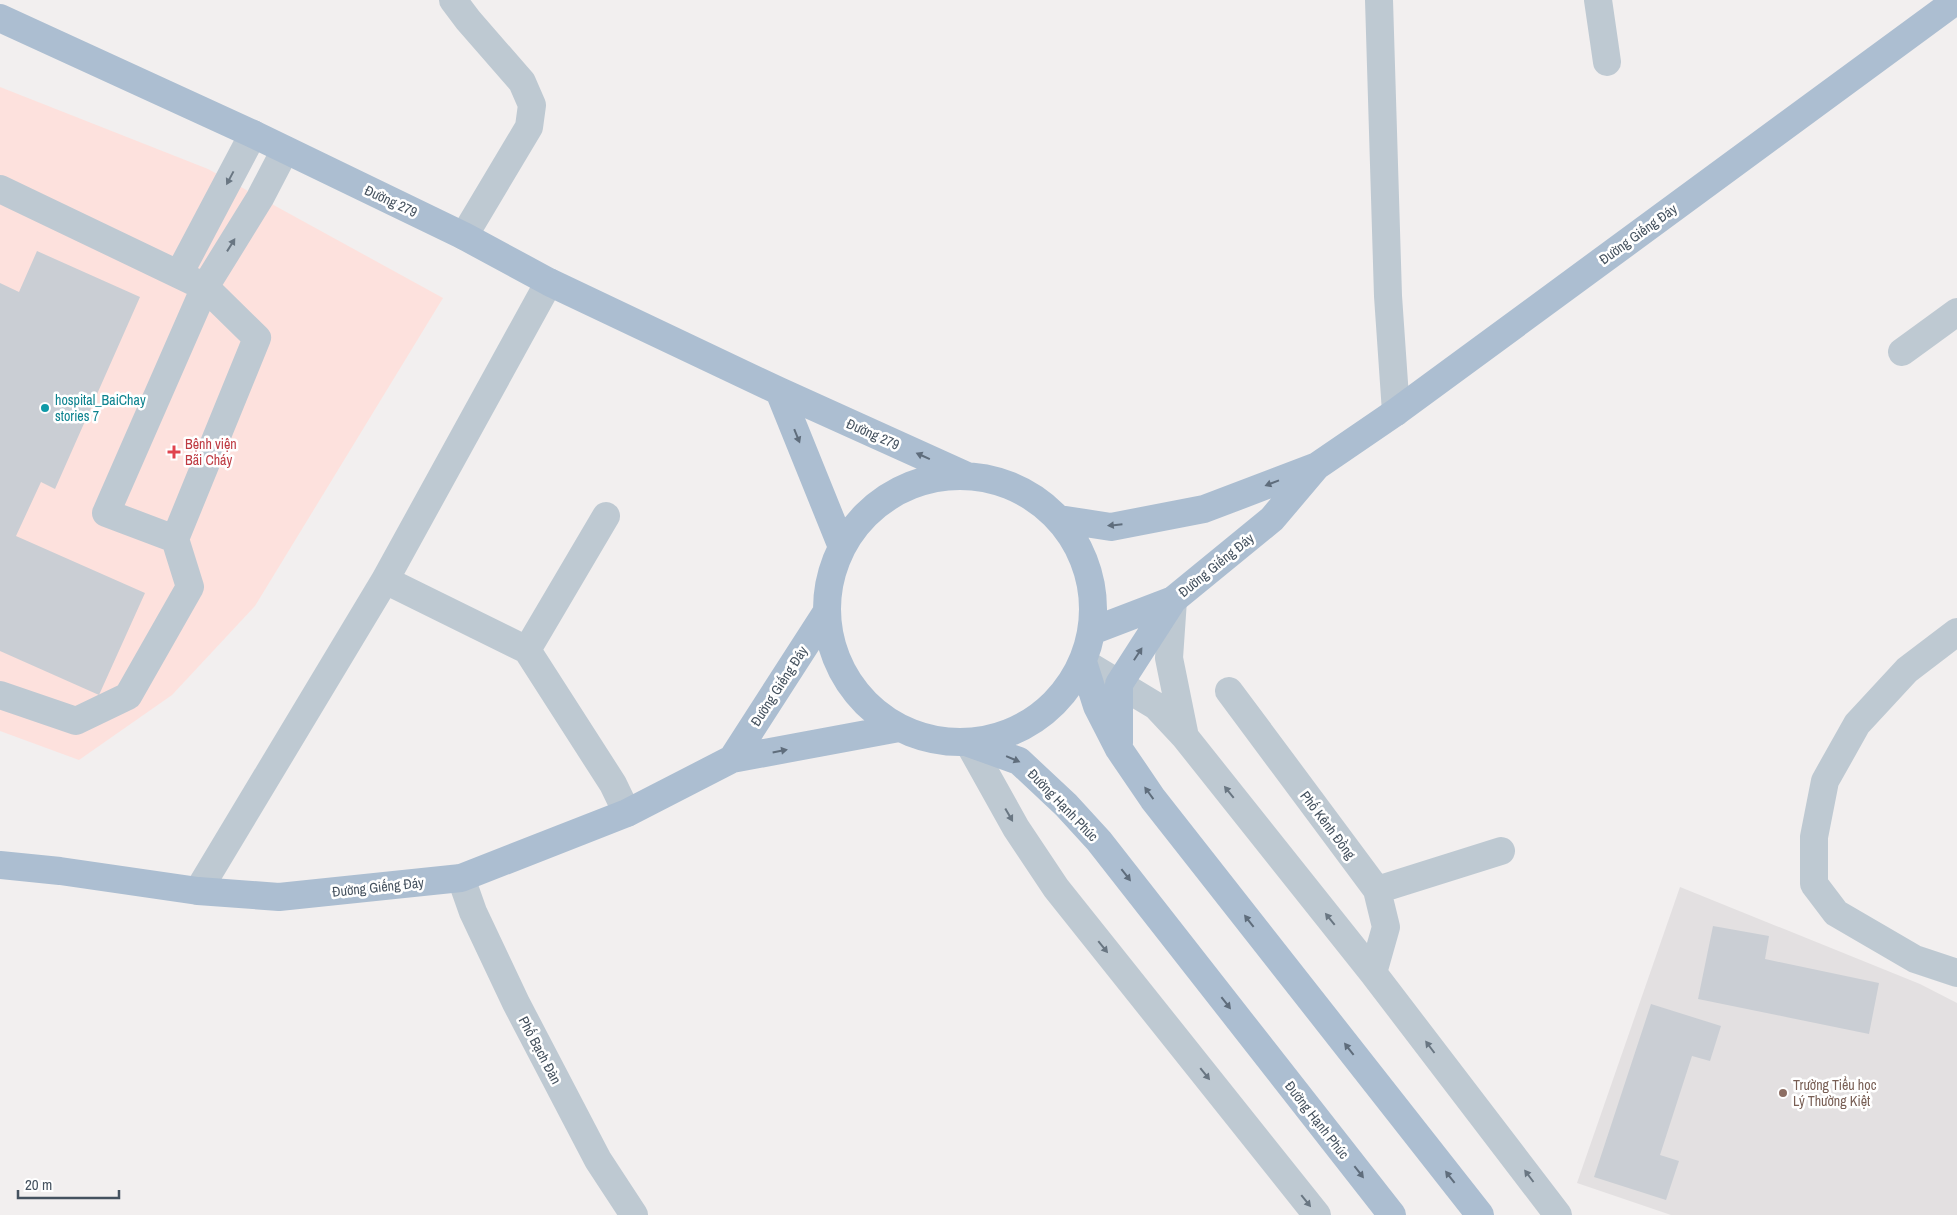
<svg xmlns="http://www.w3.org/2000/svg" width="1957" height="1215" font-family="'Archivo Narrow',sans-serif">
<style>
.education{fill:#e3e0e1}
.medical{fill:#fde1dd}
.building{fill:#caced4}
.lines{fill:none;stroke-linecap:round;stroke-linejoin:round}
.minor{stroke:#bec9d2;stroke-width:28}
.major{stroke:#acbed1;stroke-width:28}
.oneway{fill:#697682}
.oneway2{fill:#5f6d7c}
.culture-dot{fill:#0f9aa8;stroke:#fff;stroke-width:2}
.health-dot{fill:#e0444e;stroke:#fff;stroke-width:2}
.education-dot{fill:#8d6e63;stroke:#fff;stroke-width:2}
.labels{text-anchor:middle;stroke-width:5;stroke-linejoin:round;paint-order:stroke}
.street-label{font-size:14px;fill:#45525f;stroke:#fff}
.culture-label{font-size:14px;fill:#0d838f;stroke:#fff;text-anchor:start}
.health-label{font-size:14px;fill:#be3a42;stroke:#fff;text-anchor:start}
.education-label{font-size:14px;fill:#785e54;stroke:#fff;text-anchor:start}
</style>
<rect width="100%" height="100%" fill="#f2efef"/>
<!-- education -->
<path class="education" d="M1680,887L1920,984L1957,1003V1215H1671L1577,1183Z"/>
<!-- medical -->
<path class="medical" d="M0,87L208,169L443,298L255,606L172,695L79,760L0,731Z"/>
<!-- building -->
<path class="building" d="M37,251L140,297L55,489L41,482L16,536L145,593L99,695L0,651V283L19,292Z
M1713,926L1769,936L1765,959L1879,983L1869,1034L1698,999Z
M1651,1004L1721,1026L1710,1061L1692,1056L1660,1155L1679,1161L1666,1200L1594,1177Z"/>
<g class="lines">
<!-- minor -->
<path class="minor" d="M453,0L468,20L522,82L532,105L529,127L464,236
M1379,0L1388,296L1396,412
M1598,0L1607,62
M0,189L205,287L257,338L175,539L106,513L205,287L260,198L285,150
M179,274L253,134
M1902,352L1957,312
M385,580L527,650L613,784L627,813
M1173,600L1169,658L1185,737
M1957,632L1907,670L1857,724L1825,781L1814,837V884L1836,913L1915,959L1957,973
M527,650L606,516
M1083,662L1156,706L1185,737L1373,973L1558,1215
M1229,691L1377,890L1386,927L1373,973
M0,695L76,721L128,696L190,587L175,539
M968,742L1016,828L1056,888L1317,1215
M461,878L473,912L516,1003L598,1160L634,1215
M1377,890L1501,851
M198,891L385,580L549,282"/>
<!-- major -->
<path class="major" d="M0,18L253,134L464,236L549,282L779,391L967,476
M779,391L842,547
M827 609a133 133 0 1 1 266 0a133 133 0 1 1-266 0Z
M1059,519L1111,527L1204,509L1317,466L1396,412L1957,0
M1092,631L1173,600L1272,519L1316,467
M1083,662L1097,706L1119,749L1153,799L1480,1215
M969,743L1019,761L1066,805L1099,841L1392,1215
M1119,743V684L1173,600
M732,759L826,613
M0,865L60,871L198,891L279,897L461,878L627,813L732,759L899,728"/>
</g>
<!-- one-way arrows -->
<defs><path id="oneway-solid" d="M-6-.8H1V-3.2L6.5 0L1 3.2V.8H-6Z" transform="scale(1.25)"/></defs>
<g class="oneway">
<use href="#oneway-solid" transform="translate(230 178) rotate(118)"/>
<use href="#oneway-solid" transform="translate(231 245) rotate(-58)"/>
<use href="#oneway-solid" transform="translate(1229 792) rotate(-129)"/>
<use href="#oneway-solid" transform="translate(1009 815) rotate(60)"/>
<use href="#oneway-solid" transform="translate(1330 919) rotate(-129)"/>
<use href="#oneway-solid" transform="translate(1103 947) rotate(51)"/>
<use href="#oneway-solid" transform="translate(1430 1047) rotate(-127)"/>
<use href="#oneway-solid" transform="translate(1205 1074) rotate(51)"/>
<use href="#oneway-solid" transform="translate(1529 1176) rotate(-127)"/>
<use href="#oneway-solid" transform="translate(1306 1201) rotate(51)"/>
</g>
<g class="oneway2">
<use href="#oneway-solid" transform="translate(797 436) rotate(68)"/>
<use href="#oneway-solid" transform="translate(923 456) rotate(-156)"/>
<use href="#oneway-solid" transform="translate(1272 483) rotate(159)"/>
<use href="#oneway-solid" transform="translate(1115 525) rotate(174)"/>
<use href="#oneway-solid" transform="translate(1138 654) rotate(-57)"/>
<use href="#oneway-solid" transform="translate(780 751) rotate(-11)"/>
<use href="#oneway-solid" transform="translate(1013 759) rotate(23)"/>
<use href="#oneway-solid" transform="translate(1149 793) rotate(-126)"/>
<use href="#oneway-solid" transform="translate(1126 875) rotate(52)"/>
<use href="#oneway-solid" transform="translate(1249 921) rotate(-128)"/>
<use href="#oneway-solid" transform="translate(1226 1003) rotate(52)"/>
<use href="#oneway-solid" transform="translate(1349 1049) rotate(-128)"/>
<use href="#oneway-solid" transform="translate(1359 1172) rotate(52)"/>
<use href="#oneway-solid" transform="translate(1450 1177) rotate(-128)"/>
</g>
<!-- markers -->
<circle class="culture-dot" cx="45" cy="408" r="5"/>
<path class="health-dot" d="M171.5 444.5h5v5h5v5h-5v5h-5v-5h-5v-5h5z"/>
<circle class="education-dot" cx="1783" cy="1093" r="5"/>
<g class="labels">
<!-- street labels -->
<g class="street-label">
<text transform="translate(391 201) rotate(25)" y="5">Đường 279</text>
<text transform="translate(1638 234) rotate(-36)" y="5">Đường Giếng Đáy</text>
<text transform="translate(873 434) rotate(24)" y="5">Đường 279</text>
<text transform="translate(1216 565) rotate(-39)" y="5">Đường Giếng Đáy</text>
<text transform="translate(779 686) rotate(-57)" y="5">Đường Giếng Đáy</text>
<text transform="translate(1063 805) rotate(46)" y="5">Đường Hạnh Phúc</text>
<text transform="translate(1328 825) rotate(53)" y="5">Phố Kênh Đồng</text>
<text transform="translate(378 887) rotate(-6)" y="5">Đường Giếng Đáy</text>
<text transform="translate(540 1050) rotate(62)" y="5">Phố Bạch Đàn</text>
<text transform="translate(1317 1120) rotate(52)" y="5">Đường Hạnh Phúc</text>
</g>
<!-- culture labels -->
<g class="culture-label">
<text x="55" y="405">hospital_BaiChay<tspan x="55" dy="16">stories 7</tspan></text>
</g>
<!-- health labels -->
<g class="health-label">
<text x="185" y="449">Bệnh viện<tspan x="185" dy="16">Bãi Cháy</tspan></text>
</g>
<!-- education labels -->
<g class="education-label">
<text x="1793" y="1090">Trường Tiểu học<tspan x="1793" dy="16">Lý Thường Kiệt</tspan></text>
</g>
</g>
<!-- scale -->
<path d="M18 1190v8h101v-8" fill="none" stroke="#45525f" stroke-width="2.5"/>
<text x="25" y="1190" font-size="15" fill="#45525f" stroke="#ffffff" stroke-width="4" paint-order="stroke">20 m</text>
</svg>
